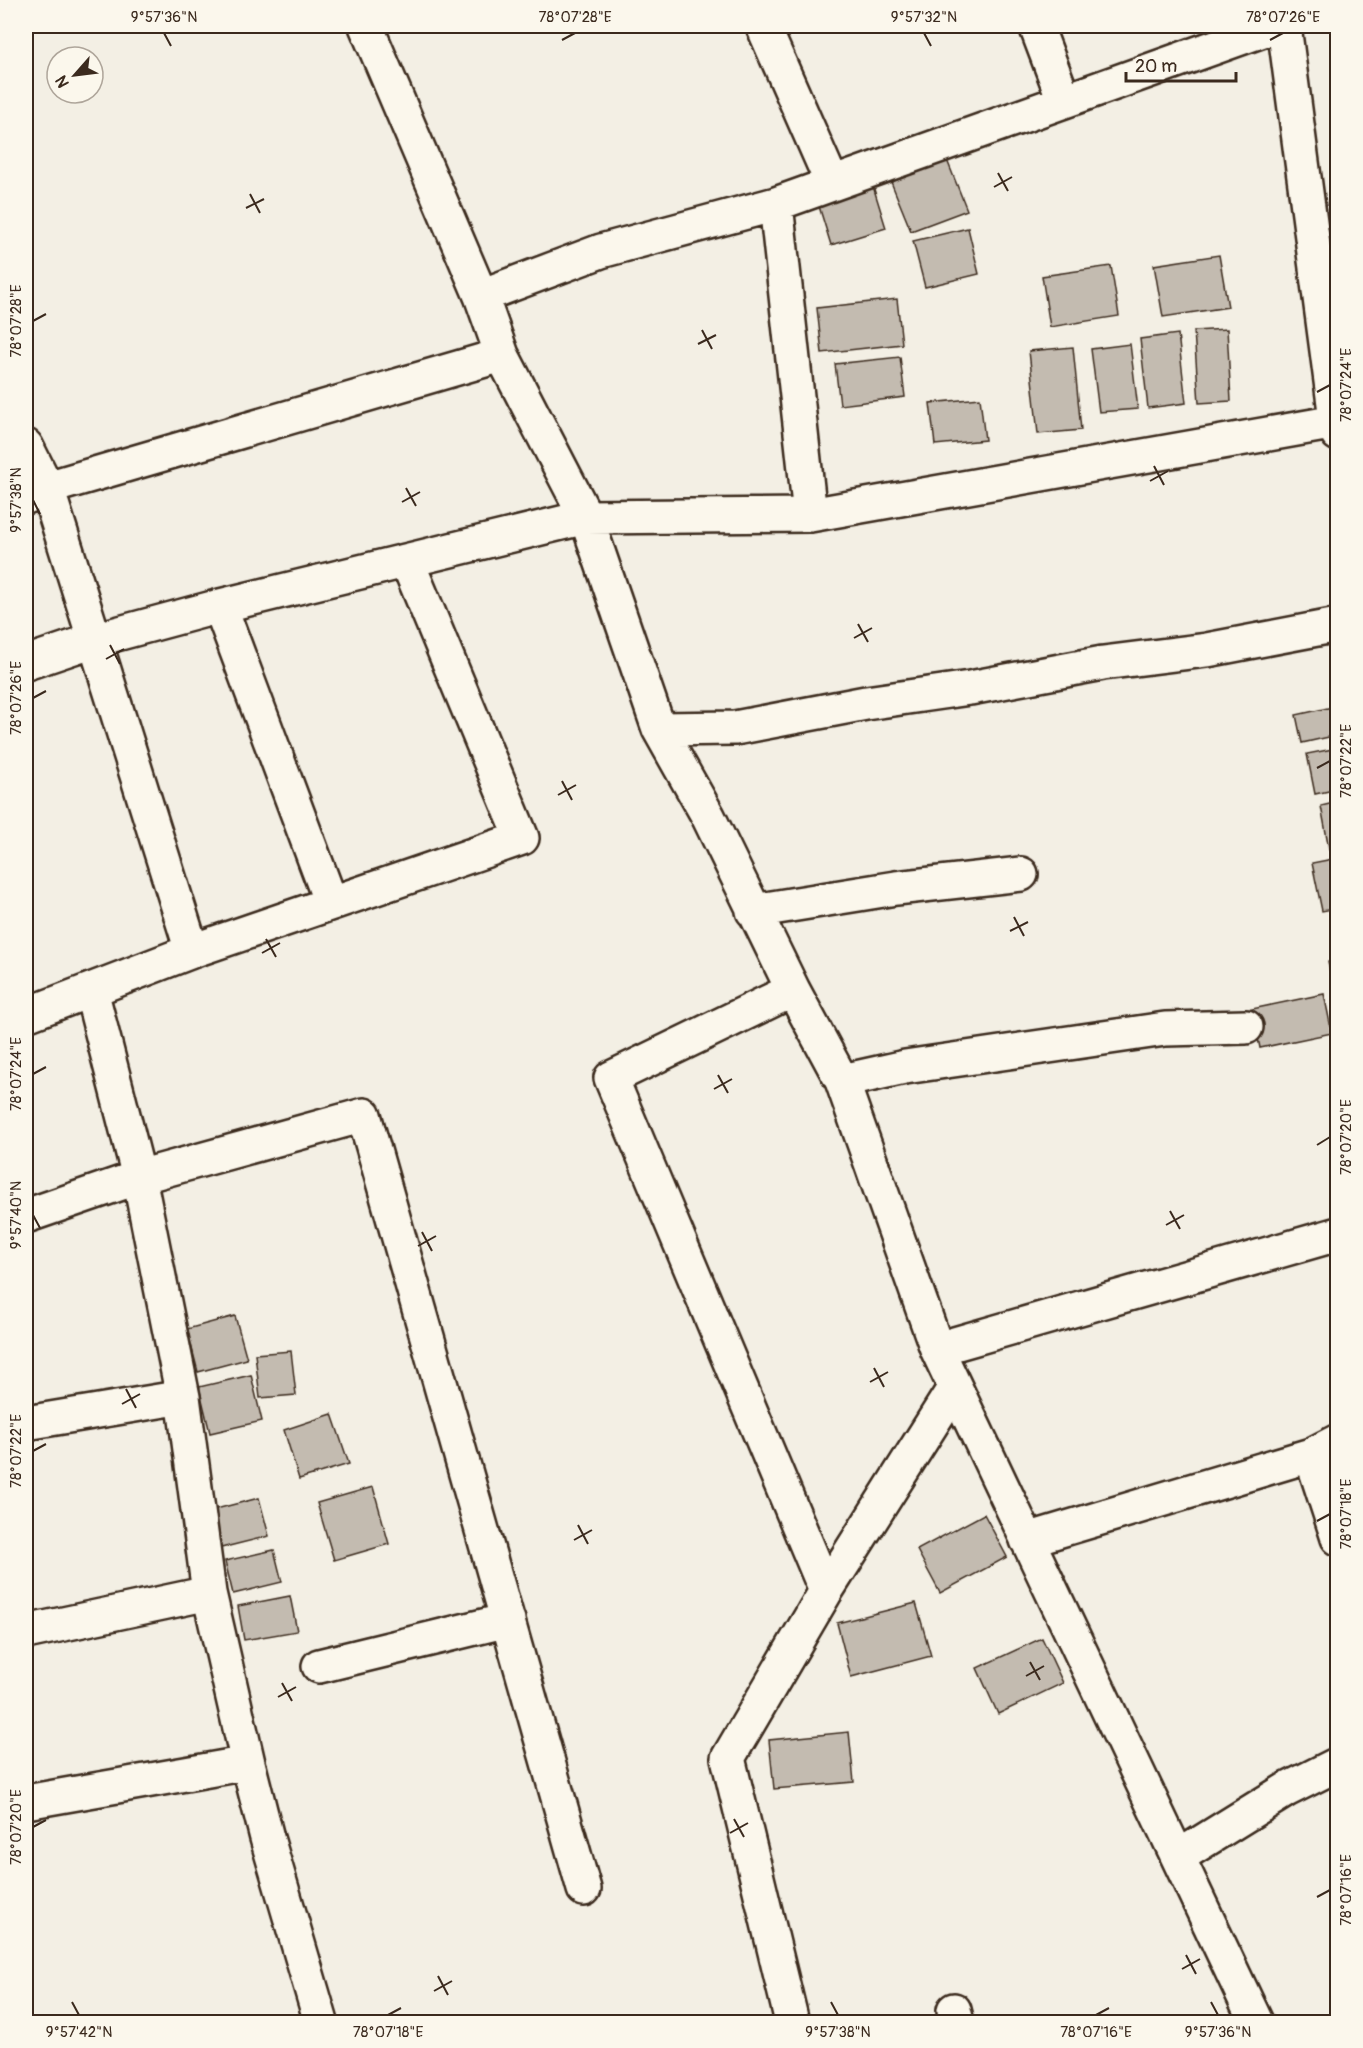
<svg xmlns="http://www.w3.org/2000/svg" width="1363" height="2048" font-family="Pangolin,sans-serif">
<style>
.building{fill:#c3bbb0;stroke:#3b2a1e;stroke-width:1.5}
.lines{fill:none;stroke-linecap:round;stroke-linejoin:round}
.minor-casing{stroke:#3b2a1e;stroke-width:38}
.minor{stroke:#fbf7ec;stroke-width:33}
.ticks{fill:none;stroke:#3b2a1e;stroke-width:2}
.neatline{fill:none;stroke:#3b2a1e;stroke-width:2}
.ticks-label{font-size:15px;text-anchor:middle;fill:#3b2a1e}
</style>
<rect width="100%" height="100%" fill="#f3efe4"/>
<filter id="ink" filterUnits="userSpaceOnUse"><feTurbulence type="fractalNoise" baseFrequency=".0167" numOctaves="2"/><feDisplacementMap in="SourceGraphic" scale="12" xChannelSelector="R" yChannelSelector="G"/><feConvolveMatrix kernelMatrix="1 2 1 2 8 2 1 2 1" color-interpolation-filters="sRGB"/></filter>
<g filter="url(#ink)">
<!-- building -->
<path class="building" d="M947,160L967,210L911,231L891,182Z
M873,186L886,228L831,245L818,203Z
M968,228L979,274L925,287L913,241Z
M1219,255L1228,307L1163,317L1154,265Z
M1111,266L1119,316L1050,327L1042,276Z
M897,299L902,344L822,353L817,308Z
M1227,329L1231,401L1199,403L1194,331Z
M1178,334L1186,403L1148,408L1140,339Z
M1130,344L1138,409L1099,412L1091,349Z
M1073,347L1081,430L1038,434L1029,351Z
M900,357L905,397L840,405L835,364Z
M980,398L985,440L935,445L930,403Z
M1337,706L1338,735L1302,743L1296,715Z
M1338,748V789L1315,794L1307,754Z
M1338,802V848L1329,849L1321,806Z
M1338,858V908L1322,911L1312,863Z
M1338,960V992H1334L1328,962Z
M1324,994L1332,1033L1260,1048L1252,1009Z
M235,1316L247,1359L198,1372L187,1329Z
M291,1351L296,1395L260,1398L255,1354Z
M251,1375L262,1421L210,1433L199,1387Z
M332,1414L349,1464L299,1479L284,1430Z
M373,1487L389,1544L334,1560L317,1503Z
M259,1498L269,1536L217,1549L208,1511Z
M984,1514L1007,1557L940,1593L917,1550Z
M274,1550L282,1582L233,1594L225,1561Z
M290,1596L297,1631L244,1640L238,1606Z
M916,1603L931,1656L851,1677L837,1623Z
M1042,1638L1063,1683L998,1714L977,1668Z
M849,1732L854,1782L774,1789L769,1740Z"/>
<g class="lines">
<defs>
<path id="minor" d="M366,26L481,296L502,355L586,517L659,729L708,816L793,990L842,1081L937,1349L1256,2022
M763,26L832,183
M1036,26L1064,100
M1284,26L1338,434
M776,204L810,515
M481,296L601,251L776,204L1274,26
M26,446L47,488L502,355
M26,497L47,488L192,951L26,1015
M220,606L331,903
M26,663L94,640L220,606L586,517L810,515L1336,422
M659,729L735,728L866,703L970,688L1103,663L1207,650L1338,625
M753,911L896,888L1021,874
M192,951L522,838L407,561
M91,990L139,1177L183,1397L209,1593L248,1763L267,1838L321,2022
M793,990L611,1078L826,1591
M842,1081L905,1067L1165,1029L1246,1027
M26,1216L139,1177L364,1115L584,1889
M937,1349L1338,1234
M26,1423L183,1397
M1338,1441L1311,1455L1338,1538
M1027,1540L1311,1455
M26,1632L209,1593
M319,1666L508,1620
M26,1802L248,1763
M1178,1857L1286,1790L1338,1764
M954,2010L957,2022
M792,2022L728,1758L826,1591L955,1387"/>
</defs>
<!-- minor casing -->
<use href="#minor" class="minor-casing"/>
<!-- minor -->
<use href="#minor" class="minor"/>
</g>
</g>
<!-- ticks -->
<path class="ticks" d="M164,33L171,46M924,33L931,46M562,40L575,33M1270,40L1283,33M998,173L1008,191M994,187L1012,177M250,194L260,213M246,208L264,199M33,321L46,314M702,330L712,349M698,344L716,335M1317,392L1330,385M1154,466L1164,485M1150,481L1168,471M406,488L416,506M33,500L40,514M402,502L420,492M858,624L868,642M854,638L872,628M110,645L120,664M106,659L124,649M33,698L46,691M1317,768L1330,761M562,781L572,800M558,795L576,785M1014,917L1024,936M1010,931L1028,922M266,939L276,957M262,953L280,943M33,1074L46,1067M718,1075L728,1093M714,1089L732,1079M1317,1145L1330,1137M1170,1211L1180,1229M33,1215L40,1228M1166,1225L1184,1215M422,1232L432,1251M418,1246L436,1236M874,1368L884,1387M870,1382L888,1372M126,1389L136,1408M122,1404L140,1394M33,1451L46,1444M1317,1521L1330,1514M578,1525L588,1544M574,1540L592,1530M1030,1662L1040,1680M1026,1676L1044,1666M282,1683L292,1701M278,1697L296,1687M734,1819L744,1837M33,1827L46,1820M730,1833L748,1823M1317,1897L1330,1890M1186,1955L1196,1974M1182,1969L1200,1959M438,1976L448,1995M434,1991L452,1981M72,2002L79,2015M831,2002L838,2015M1211,2002L1218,2015M388,2015L401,2008M1096,2015L1109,2008"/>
<!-- margin -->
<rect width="1363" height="2048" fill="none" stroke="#fbf7ec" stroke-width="66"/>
<!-- north arrow -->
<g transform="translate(75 75) rotate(242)"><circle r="28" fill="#fbf7ec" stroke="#aea59a" stroke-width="1.5"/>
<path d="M0-4.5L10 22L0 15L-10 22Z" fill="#3b2a1e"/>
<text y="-9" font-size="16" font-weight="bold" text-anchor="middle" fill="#3b2a1e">N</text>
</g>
<!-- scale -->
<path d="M1126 72v9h110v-9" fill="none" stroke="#3b2a1e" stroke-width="3"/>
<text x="1135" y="72" font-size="18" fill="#3b2a1e" stroke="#fbf7ec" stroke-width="4.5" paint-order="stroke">20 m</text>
<rect x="33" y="33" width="1297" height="1982" class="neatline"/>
<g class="ticks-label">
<text x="164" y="22">9°57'36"N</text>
<text x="575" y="22">78°07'28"E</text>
<text x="924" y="22">9°57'32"N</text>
<text x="1283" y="22">78°07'26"E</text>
<text transform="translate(16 321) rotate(-90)" y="5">78°07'28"E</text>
<text transform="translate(1346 385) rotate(-90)" y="5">78°07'24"E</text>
<text transform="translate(16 500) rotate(-90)" y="5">9°57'38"N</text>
<text transform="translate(16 698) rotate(-90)" y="5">78°07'26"E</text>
<text transform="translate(1346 761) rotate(-90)" y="5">78°07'22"E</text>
<text transform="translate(16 1074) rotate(-90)" y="5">78°07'24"E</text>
<text transform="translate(1346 1137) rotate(-90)" y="5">78°07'20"E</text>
<text transform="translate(16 1215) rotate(-90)" y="5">9°57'40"N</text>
<text transform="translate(16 1451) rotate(-90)" y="5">78°07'22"E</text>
<text transform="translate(1346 1514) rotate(-90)" y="5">78°07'18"E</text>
<text transform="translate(16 1827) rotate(-90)" y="5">78°07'20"E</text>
<text transform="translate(1346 1890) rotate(-90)" y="5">78°07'16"E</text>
<text x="79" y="2037">9°57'42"N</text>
<text x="388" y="2037">78°07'18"E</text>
<text x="838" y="2037">9°57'38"N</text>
<text x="1096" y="2037">78°07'16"E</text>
<text x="1218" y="2037">9°57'36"N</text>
</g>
</svg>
